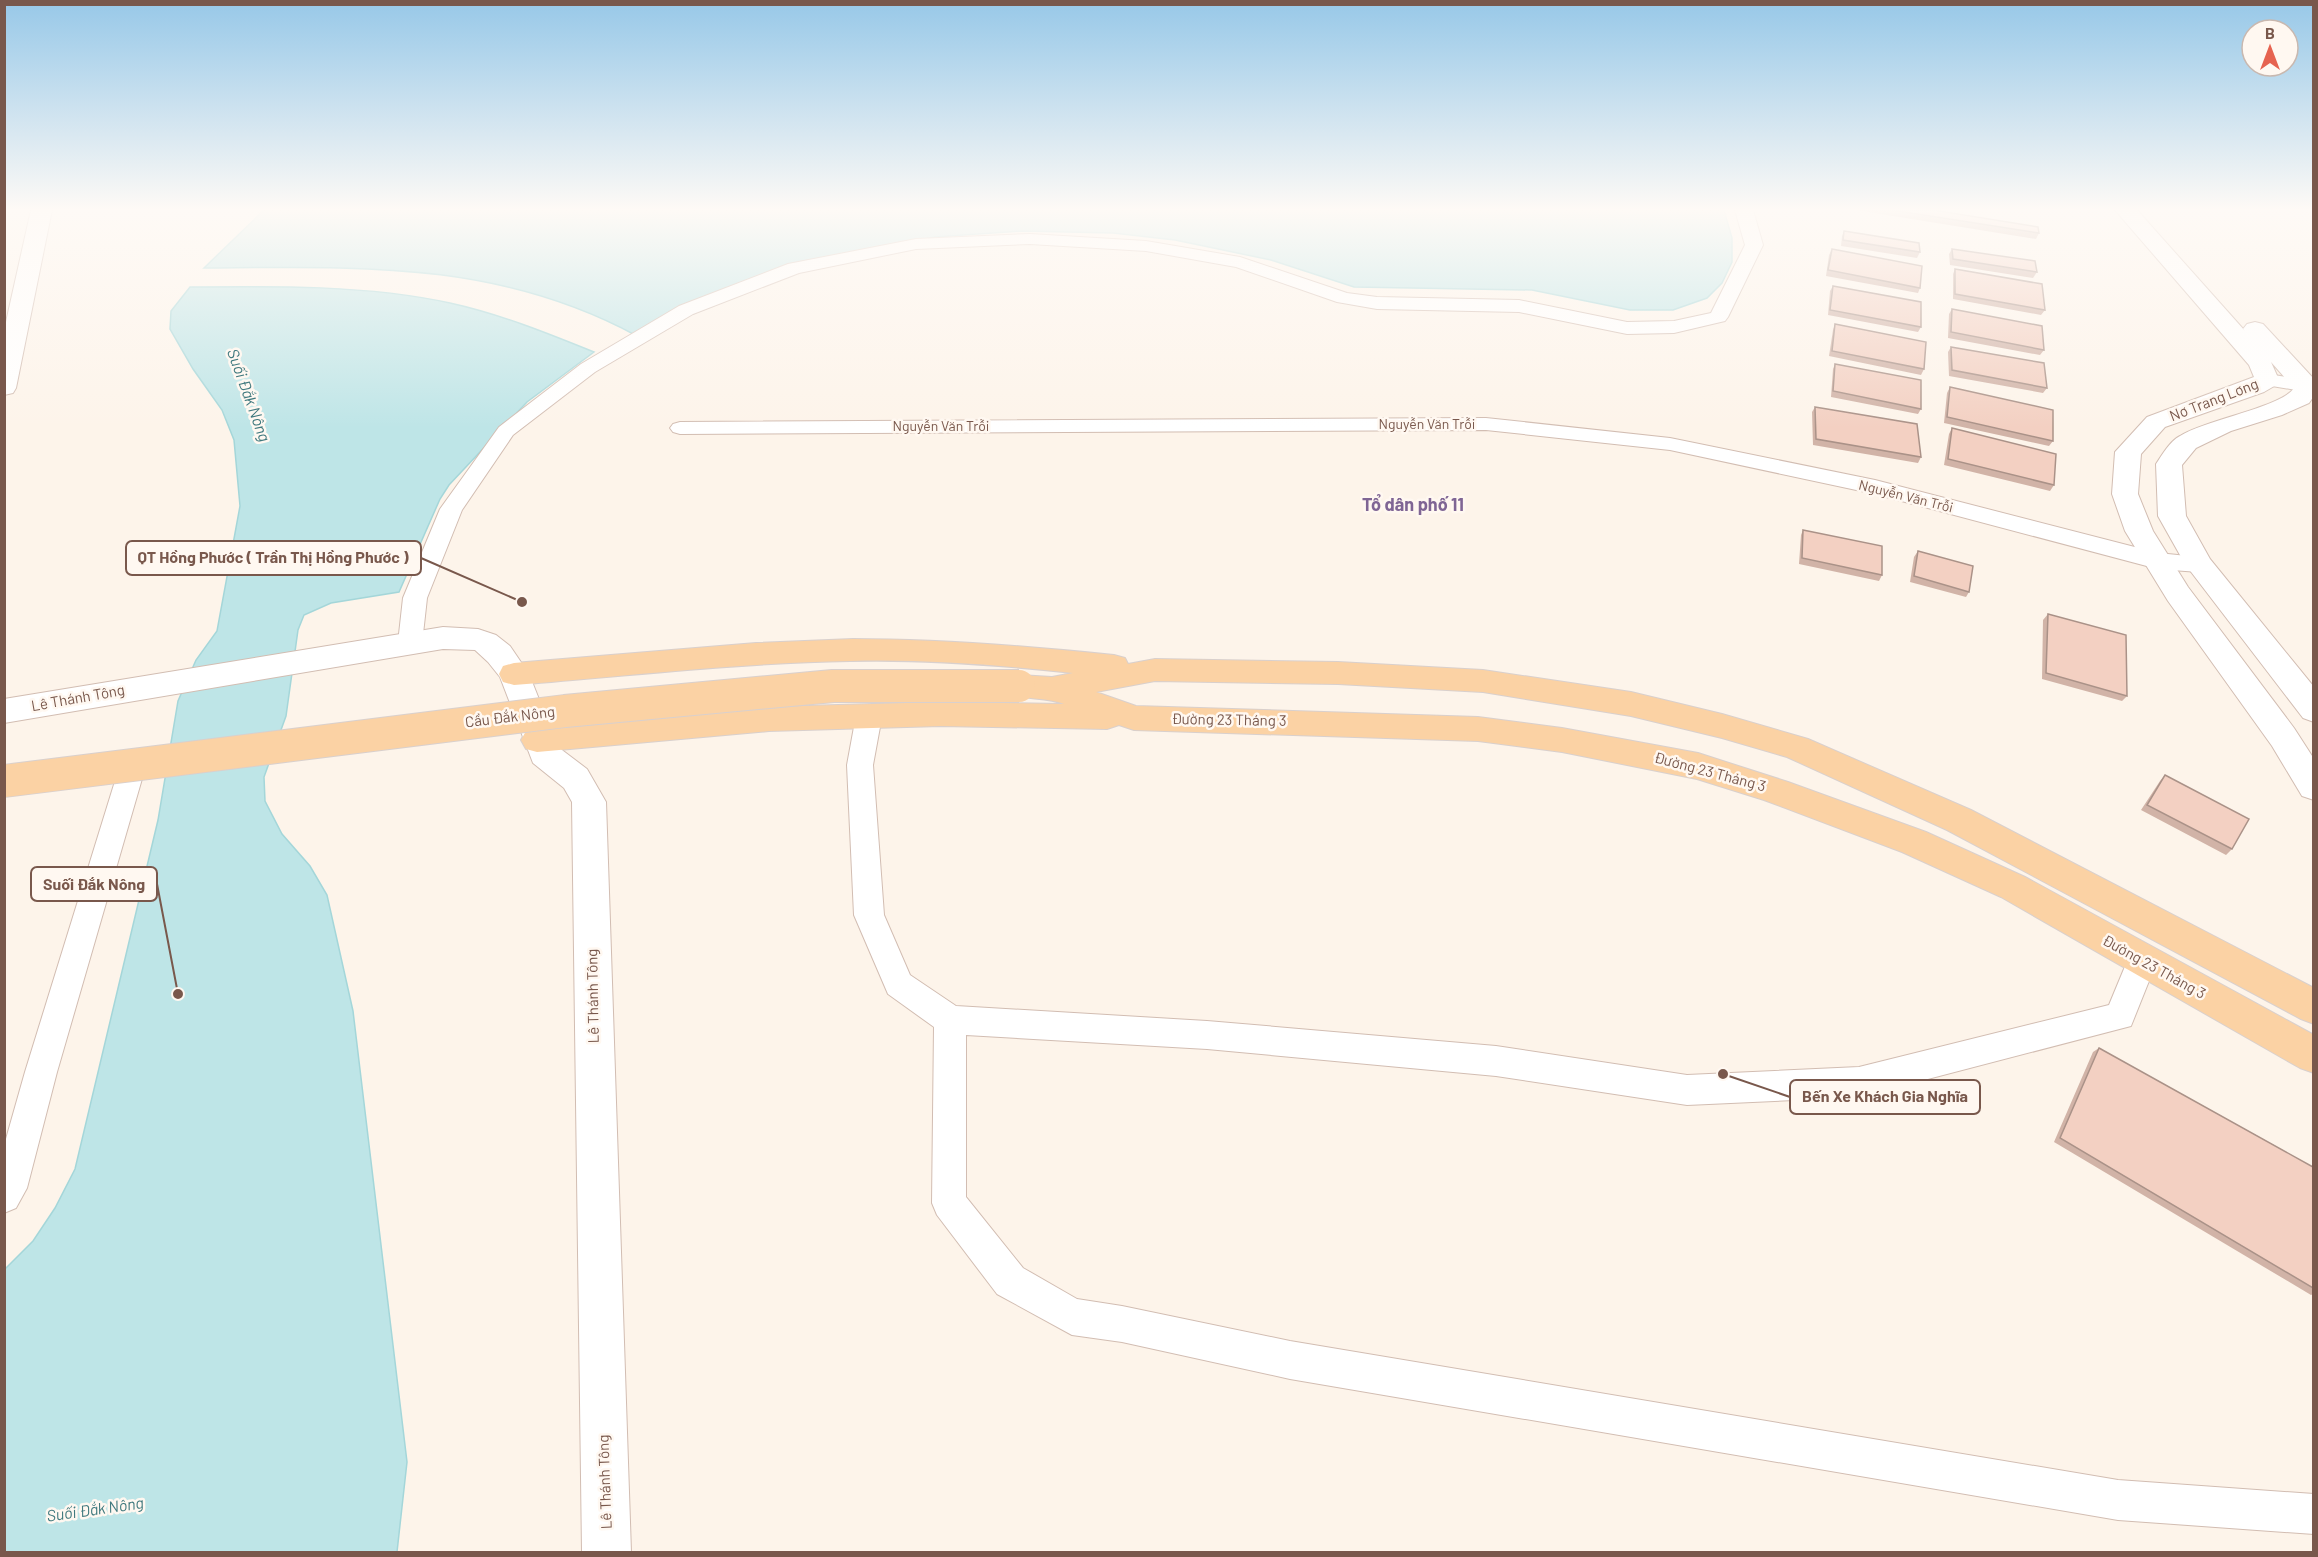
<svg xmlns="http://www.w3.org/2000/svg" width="2318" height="1557" font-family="Barlow,sans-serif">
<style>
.water{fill:#bee5e7;stroke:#a4d6d9;stroke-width:1.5}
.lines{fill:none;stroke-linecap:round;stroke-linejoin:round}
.minor-casing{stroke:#d2bdb2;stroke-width:2}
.tertiary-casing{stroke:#d2bdb2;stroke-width:2}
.primary-casing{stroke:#d9d0cd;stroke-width:2}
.minor{fill:#fff;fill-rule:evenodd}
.tertiary{fill:#fff;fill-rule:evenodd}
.primary{fill:#fbd2a4;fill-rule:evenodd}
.primary-bridge-casing{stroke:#d9d0cd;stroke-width:34;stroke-linecap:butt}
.primary-bridge{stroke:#fbd2a4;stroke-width:32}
.wall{fill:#d1b3a7}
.building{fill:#f3d0c2;stroke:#aa9288;stroke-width:1.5}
.labels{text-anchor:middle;stroke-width:5;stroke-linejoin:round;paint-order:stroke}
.far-street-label{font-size:14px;fill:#79584c;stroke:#fff8f1}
.street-label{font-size:15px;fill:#79584c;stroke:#fff8f1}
.water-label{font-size:16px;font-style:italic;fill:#40797e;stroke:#fff8f1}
.quarter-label{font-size:18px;font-weight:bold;fill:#7f6594;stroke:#fff8f1}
.leader{fill:none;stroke:#79584c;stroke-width:2}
.callout-dot{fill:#79584c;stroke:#fff8f1;stroke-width:2}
.callout{fill:#fff8f1;stroke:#79584c;stroke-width:2}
.callout-label{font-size:16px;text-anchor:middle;font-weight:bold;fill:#79584c}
</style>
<rect width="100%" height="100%" fill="#fdf4ea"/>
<!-- water -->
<path class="water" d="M264,210H1724L1732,238V262L1722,283L1707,298L1673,310H1630L1532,290L1354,287L1271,260L1175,240L1113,233L1022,231L935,237L842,255L637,336C497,260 358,267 204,268Z
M190,287C274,286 368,285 450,303C500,314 547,333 594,352L527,402L449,485L440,499L399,592L331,603L304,615L298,630L286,716L264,777L265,801L282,834L310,866L327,895L353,1011L407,1462L397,1552H5V1269L33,1241L55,1208L75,1169L158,820L178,701L196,660L217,631L240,506L234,440L222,410L193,369L170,329L171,311Z"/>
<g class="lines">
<defs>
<path id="minor" d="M1735,210H1753L1763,245L1728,317L1725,321L1674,333L1627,334L1519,312L1377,309L1337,302L1236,267L1146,251L1030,244L916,249L799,273L693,314L595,372L513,435L462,510L427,598L422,643L419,649L410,652L401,649L398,643L403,598L440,509L499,427L581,364L679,306L788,264L916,239L1030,234L1146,241L1240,257L1347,293L1377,297L1519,300L1627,322L1674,321L1711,313L1745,245Z
M2267,374L2314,381V393L2260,384L2257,380L2260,376Z
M1486,418L1670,438L1875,480L2158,553L2207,558L2211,564L2207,570L2199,572L2158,569L1875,494L1670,450L1486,430L680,434L673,432L670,428L673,424L680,422Z
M869,706L878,709L882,716L873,765L884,915L910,975L956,1006L1207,1021L1496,1046L1687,1075L1859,1067L2109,1005L2131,952L2142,948L2153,952L2157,961L2131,1026L1859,1097L1687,1105L1496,1076L1207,1049L966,1035V1197L1023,1268L1077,1299L1122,1306L1290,1341L2118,1480L2314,1494V1534L2118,1520L1290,1379L1122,1342L1072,1335L997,1294L937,1215L932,1203L934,1027L888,994L854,915L847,765L856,716L860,709Z
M133,755L142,758L146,765L57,1072L27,1188L16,1208L4,1213V1146L25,1072L120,765L124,758Z"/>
<path id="tertiary" d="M31,210H52L16,388L13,393L4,395V331Z
M2115,210H2137L2245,331L2243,329L2247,324L2255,322L2263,324L2314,379V396L2309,403L2282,415L2231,431L2196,448L2182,465L2186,516L2210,559L2314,687V722L2303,718L2185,564L2158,516L2156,464C2162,455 2170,441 2180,436C2204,420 2282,407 2294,388L2271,362L2279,380L2276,385L2264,392L2165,427L2141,454L2138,494L2153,531L2188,587L2294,728L2314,759V800L2302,796L2272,746L2168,601L2125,531L2112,494L2115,452L2147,417L2254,377L2249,365Z
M443,627L478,629L496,635L510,646L529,674L558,747L587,769L606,802L631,1552H582L572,802L564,788L533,763L500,677L488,662L475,650L443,649L4,723V699Z"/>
<path id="primary" d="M853,639C940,639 1027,646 1114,655L1125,658L1128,664L1155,659L1338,662L1483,670L1631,692L1722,714L1808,739L1971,810L2314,988V1024L2301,1019L1947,830L1787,757L1722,738L1631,716L1483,692L1338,684L1155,681L1096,692L1136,706L1478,717L1562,728L1698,753L1788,782L1926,832L2025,877L2314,1035V1073L2300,1068L2001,897L1902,852L1764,800L1697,779L1562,752L1478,741L1134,730L1119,725L1107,729L941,726L769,731L537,752L526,749L521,740L526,731L537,728L769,707L941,702L1064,704C1046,697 1027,700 1008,694L1003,686L1008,678L1019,675L1052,677L1073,673C999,665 925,659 850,661C738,663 626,676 514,685L503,682L499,674L503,666L514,663L756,643Z"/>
</defs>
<!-- minor casing -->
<use href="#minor" class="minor-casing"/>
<!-- tertiary casing -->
<use href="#tertiary" class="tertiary-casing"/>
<!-- primary casing -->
<use href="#primary" class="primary-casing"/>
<!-- minor -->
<use href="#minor" class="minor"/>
<!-- tertiary -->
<use href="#tertiary" class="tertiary"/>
<!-- primary -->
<use href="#primary" class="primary"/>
<defs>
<path id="primary-bridge" d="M4,781L565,711L833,686H1019"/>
</defs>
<!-- primary-bridge casing -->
<use href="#primary-bridge" class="primary-bridge-casing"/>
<!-- primary-bridge -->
<use href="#primary-bridge" class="primary-bridge"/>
</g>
<!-- wall -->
<path class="wall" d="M1856,210H1933L2039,233L2036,239Z
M1844,231L1920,252L1917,258L1841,246L1842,236Z
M1832,249L1920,288L1918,293L1826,276L1829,255Z
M1952,249L2037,272L2033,278L1950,265L1949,254Z
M1955,269L2045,310L2041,315L1953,299V274Z
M1833,286L1921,327L1918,332L1828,315L1830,291Z
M1952,309L2044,350L2040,355L1948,338L1949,314Z
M1835,324L1924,369L1921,375L1829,356L1833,330Z
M1951,347L2047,388L2043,393L1949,376L1948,352Z
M1835,364L1921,409L1918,414L1831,397L1833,369Z
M1950,387L2053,441L2049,446L1944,423L1947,393Z
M1815,407L1921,457L1918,463L1813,445L1812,412Z
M1952,428L2054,485L2050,491L1944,465L1949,434Z
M1803,530L1882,575L1879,581L1799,564L1801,535Z
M1918,551L1969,592L1966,597L1910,582L1914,557Z
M2048,614L2127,696L2122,701L2042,679L2043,620Z
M2165,775L2232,849L2226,855L2141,810L2160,781Z
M2099,1048L2313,1167V1294L2311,1295L2054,1142L2093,1052Z"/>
<!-- building -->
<path class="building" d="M1892,210H1933L2038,227L2039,233Z
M1844,231L1919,243L1920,252L1843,240Z
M1832,249L1922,266L1920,288L1828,270Z
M1952,249L2035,261L2037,272L1953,259Z
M1955,269L2042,284L2045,310L1955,294Z
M1833,286L1921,302V327L1830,310Z
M1952,309L2042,326L2044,350L1951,332Z
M1835,324L1926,342L1924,369L1832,351Z
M1951,347L2044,363L2047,388L1952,370Z
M1835,364L1921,380V409L1833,391Z
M1950,387L2053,410V441L1947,417Z
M1815,407L1917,424L1921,457L1816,439Z
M1952,428L2056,454L2054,485L1948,459Z
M1803,530L1882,546V575L1802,558Z
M1918,551L1973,566L1969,592L1914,576Z
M2048,614L2126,635L2127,696L2046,673Z
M2165,775L2249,819L2232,849L2147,805Z
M2099,1048L2313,1167V1288L2060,1138Z"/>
<!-- sky -->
<linearGradient id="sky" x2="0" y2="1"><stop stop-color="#97c8e8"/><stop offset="0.49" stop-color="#fefaf6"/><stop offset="1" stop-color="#fefaf6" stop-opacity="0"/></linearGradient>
<rect width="2318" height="428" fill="url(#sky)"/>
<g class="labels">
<!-- far-street labels -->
<g class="far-street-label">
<text x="1427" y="429">Nguyễn Văn Trỗi</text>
<text x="941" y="431">Nguyễn Văn Trỗi</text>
<text transform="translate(1906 496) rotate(14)" y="5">Nguyễn Văn Trỗi</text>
</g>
<!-- street labels -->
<g class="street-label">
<text transform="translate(2214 400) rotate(-21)" y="5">Nơ Trang Lơng</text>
<text transform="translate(78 698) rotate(-10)" y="5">Lê Thánh Tông</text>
<text transform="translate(510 717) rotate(-7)" y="5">Cầu Đắk Nông</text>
<text transform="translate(1229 720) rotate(1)" y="5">Đường 23 Tháng 3</text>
<text transform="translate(1710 772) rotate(15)" y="5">Đường 23 Tháng 3</text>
<text transform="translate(2154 967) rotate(29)" y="5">Đường 23 Tháng 3</text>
<text transform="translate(593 996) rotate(-91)" y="5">Lê Thánh Tông</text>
<text transform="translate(605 1482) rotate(-92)" y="5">Lê Thánh Tông</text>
</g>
<!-- water labels -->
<g class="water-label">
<text transform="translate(249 395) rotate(70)" y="6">Suối Đắk Nông</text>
<text transform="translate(95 1509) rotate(-8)" y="6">Suối Đắk Nông</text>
</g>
<!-- quarter labels -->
<g class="quarter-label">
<text x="1413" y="511">Tổ dân phố 11</text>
</g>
</g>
<!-- callouts -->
<path class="leader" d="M522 602L421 558M178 994L157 884M1723 1074L1790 1097"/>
<g class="callout-dot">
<circle cx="522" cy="602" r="6"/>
<circle cx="178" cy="994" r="6"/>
<circle cx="1723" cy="1074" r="6"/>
</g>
<g class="callout">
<rect x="126" y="541" width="295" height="34" rx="6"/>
<rect x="31" y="867" width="126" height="34" rx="6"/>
<rect x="1790" y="1080" width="190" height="34" rx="6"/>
</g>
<g class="callout-label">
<text x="273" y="563">QT Hồng Phước ( Trần Thị Hồng Phước )</text>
<text x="94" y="890">Suối Đắk Nông</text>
<text x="1885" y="1102">Bến Xe Khách Gia Nghĩa</text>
</g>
<!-- border -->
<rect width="2318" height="1557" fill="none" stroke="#79584c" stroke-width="12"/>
<!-- north arrow -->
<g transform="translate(2270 48)"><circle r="28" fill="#fff8f1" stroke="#c9b8af" stroke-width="1.5"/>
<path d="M0-4.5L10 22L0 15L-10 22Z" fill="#e66350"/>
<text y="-9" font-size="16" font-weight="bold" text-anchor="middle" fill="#79584c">B</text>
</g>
</svg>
